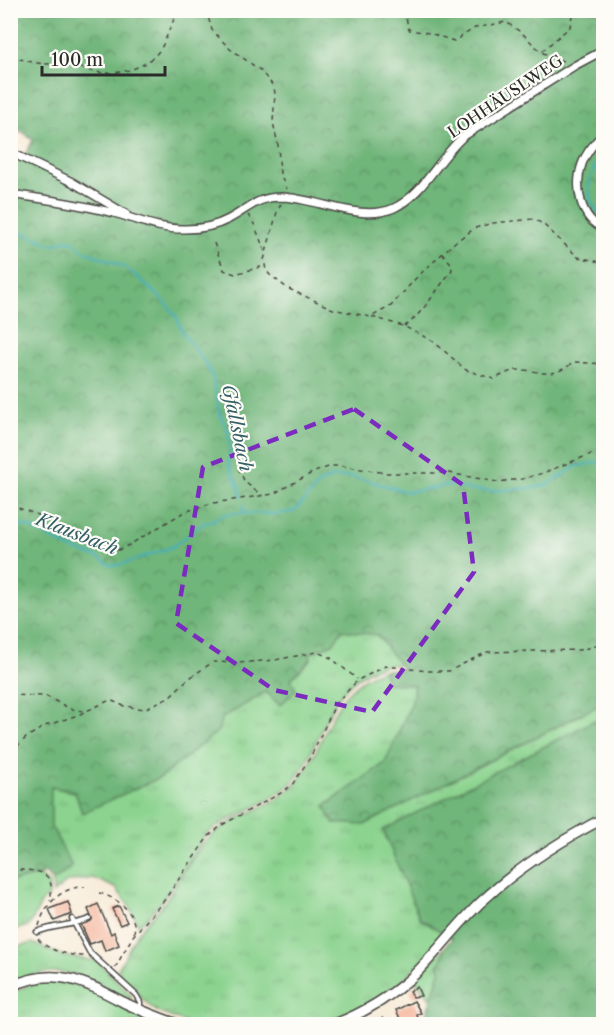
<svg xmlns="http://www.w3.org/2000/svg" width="614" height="1035" font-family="'Libre Caslon Text',serif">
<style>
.grass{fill:url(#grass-tufts);stroke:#5b7f5c;stroke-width:1.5}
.forest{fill:url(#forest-crowns);stroke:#4e7052;stroke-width:1.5}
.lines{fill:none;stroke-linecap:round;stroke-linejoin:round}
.stream{stroke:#40aebd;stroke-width:2}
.building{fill:#f4ac90}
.service-casing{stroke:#4a4844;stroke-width:7}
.minor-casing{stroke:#4a4844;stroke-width:10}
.tertiary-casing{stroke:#4a4844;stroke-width:12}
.path{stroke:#4a4844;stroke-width:1.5;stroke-dasharray:4.5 4.5;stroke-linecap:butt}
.service{stroke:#fff;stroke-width:4}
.minor{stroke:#fff;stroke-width:7}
.tertiary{stroke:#fff;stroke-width:9}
.marked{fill:none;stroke:#7b2cbf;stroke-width:4.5;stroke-dasharray:12 8;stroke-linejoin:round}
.labels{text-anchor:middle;stroke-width:4.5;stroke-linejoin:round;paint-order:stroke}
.street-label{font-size:16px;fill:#2b2b2b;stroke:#fdfcf7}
.water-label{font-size:18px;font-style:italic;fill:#335f65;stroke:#fdfcf7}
</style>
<defs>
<pattern id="grass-tufts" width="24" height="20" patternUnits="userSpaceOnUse" patternTransform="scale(1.5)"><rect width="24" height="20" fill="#8bd38e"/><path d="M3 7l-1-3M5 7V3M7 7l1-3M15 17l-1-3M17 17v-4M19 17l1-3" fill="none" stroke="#78b57b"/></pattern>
<pattern id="forest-crowns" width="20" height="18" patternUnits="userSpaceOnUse" patternTransform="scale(1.5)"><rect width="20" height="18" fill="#70b579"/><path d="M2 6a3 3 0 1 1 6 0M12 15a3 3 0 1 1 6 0" fill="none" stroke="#5c9363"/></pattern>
</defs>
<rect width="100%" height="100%" fill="#fdfcf7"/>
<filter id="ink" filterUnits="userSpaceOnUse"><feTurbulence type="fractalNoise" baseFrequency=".0167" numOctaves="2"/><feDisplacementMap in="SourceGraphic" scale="12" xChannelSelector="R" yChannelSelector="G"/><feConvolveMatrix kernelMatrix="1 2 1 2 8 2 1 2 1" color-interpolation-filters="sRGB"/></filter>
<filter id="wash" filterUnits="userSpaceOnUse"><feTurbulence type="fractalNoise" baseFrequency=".008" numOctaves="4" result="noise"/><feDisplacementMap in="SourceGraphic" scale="24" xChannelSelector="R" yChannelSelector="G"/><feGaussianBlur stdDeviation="1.35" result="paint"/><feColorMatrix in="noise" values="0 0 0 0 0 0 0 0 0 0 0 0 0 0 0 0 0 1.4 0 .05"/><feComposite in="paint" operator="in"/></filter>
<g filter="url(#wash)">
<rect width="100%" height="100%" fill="#f7e9d4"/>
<!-- grass -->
<path class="grass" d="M342,629L377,635L400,665C386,663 377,667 365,673C323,697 322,749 292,782C271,804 237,812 213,829L206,835C189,859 160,911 138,925L129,906L116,888L93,878L67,882L53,893V881L72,867L51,826L50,787L75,792L82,812L217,731L222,718L266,691L279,705L291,679L311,659L309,653L333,644Z
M384,670L387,683L414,684L412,702L385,763L325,806L364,825L603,703V716L384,830L420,919L444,933L425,958L397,985L371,1003L322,1024H189L160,1013L152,1008L122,979L118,969C125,958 130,944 138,933C146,922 157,913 165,902C180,881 195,848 216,832C239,813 273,808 294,785C330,747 325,688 384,670Z
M40,875L49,884V896L42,902L29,926L11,930L10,882Z
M32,943L63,956L97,961L131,995V999C118,997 105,986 93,981C68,968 35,970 11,982V948Z
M443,949L445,952L438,965L441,969L431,999L414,980Z
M60,981C97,988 129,1011 164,1024H11V992L36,983Z"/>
<!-- forest -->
<path class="forest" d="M11,11H603V703L364,825L333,823L325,806L385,763L412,702L414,685L387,683L384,670L403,669L377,635L342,630L333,644L310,653L311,659L291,679L296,690L280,705L266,692L222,718L218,731L161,777L82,813L75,792L51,787V826L72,867L53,881L45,873L11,882L10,152L21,157L26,153L33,140L11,123L10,74L15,58L11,57Z
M603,716V1024H423L441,969L438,965L445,953L443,949L452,938L420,919L383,830Z"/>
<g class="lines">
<!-- stream -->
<path class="stream" d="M604,147C590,175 579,195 604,220
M10,233L21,232L53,245L62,241H73L82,250L123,266L135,275L164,301L176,316L183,333L206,364L212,375L220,415L228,431L230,449L228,464L239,487L241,497
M243,505L244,513
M10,522L31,528L69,548L97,557L110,565H120L172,547L201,525L226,514L244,513L277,514L295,511L320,483L333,477H354L408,492L450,485L472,490L490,491L532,488L547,485L577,466L604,461"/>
</g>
<g id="blocks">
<!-- building -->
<path class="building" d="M10,128L20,132L13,145L10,143Z
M68,902L72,914L54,921L49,909Z
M98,904L111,934L114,932L119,945L105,951L101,940L90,944L81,924L92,919L88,909Z
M119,906L127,922L120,925L112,909Z
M417,987L421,996L413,997L410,991Z
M414,1001L421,1013L417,1015L418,1018L403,1024L396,1010Z
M384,1018L387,1024H372L371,1022Z"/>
</g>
</g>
<g filter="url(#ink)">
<use href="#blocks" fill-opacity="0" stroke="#4a4844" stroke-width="1.5"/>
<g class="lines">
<defs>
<path id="service" d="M72,919L90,953L136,995L140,1002V1009
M37,932C54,925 72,926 89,919"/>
<path id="minor" d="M604,133C595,142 586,152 582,164C574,187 580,219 604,229
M10,152L72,182L126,214
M10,194C45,199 80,204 114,213C137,219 160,230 185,229C199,229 216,226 229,219C250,208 256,197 282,197C317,198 361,223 394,208C424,194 439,157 464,136L574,66L604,50"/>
<path id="tertiary" d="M10,987C55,965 85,982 125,1003C142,1011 160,1018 177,1024
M335,1024C363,1013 389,998 412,977C436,954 456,926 480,903C516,869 560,841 604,818"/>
</defs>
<!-- service casing -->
<use href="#service" class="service-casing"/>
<!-- minor casing -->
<use href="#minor" class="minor-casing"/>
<!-- tertiary casing -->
<use href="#tertiary" class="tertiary-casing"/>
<!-- path -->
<path class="path" d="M206,10L212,30L230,49L260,70L274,87L275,94L273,122L278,145L280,174L287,189
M404,10L409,30L429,33L454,41L475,28L506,22L522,33L541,52L565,62
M542,51L570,27L573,10
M10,57C20,58 28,62 37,63C47,65 56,63 65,63C72,63 80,68 87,70C111,77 142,72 159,51C167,41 170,22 180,10
M281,204L277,212L264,260L266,270L270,275L287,288L333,309L371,317L391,306L417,277L455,242L475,228L493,223L534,219L544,225L578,257L604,263
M248,215L254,224L266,254
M214,243L224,270L235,274L264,266
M372,317L403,326L433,341L466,370L494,379C501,376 509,371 516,370C544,369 547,382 574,362L604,364
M404,326C419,319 440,285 452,270L450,262L443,254
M238,468L245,482L262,496
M10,505L44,517L69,533L98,545L118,550L129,545L184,512L213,503L273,494L312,473L331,466H342L387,473H449L497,482L522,479L543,473L604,449
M10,695L45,696L71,709L84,711
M10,753L27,737L45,726L78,715L110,700L124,706L144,709L169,697L188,679L213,662L237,663L275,660L317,652L331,658L357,679
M10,870C35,870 57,868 50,901
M99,893C116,897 138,913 134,933
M39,926C44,905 62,886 85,887
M38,939C48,951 71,956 86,956
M115,968L133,936L163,902L208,837L222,825L281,793L292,785L311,756L336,703L358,680L386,666L427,671H449L487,652L579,650L604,644"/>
<!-- service -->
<use href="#service" class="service"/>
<!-- minor -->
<use href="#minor" class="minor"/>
<!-- tertiary -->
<use href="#tertiary" class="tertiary"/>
</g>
</g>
<!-- marked area -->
<path class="marked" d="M354,409L463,485L474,572L372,712L274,690L176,623L203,467Z"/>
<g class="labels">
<!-- street labels -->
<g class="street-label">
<text transform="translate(505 96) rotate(-34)" y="6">LOHHÄUSLWEG</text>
</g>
<!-- water labels -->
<g class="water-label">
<text transform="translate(237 428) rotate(78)" y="6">Gfallsbach</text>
<text transform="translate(77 534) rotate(21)" y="6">Klausbach</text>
</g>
</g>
<!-- margin -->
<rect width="614" height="1035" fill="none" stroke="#fdfcf7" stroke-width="36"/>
<!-- scale -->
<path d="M42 66v9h123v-9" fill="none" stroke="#2b2b2b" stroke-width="3"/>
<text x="51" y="66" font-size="18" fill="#2b2b2b" stroke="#fdfcf7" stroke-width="4.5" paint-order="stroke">100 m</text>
</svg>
